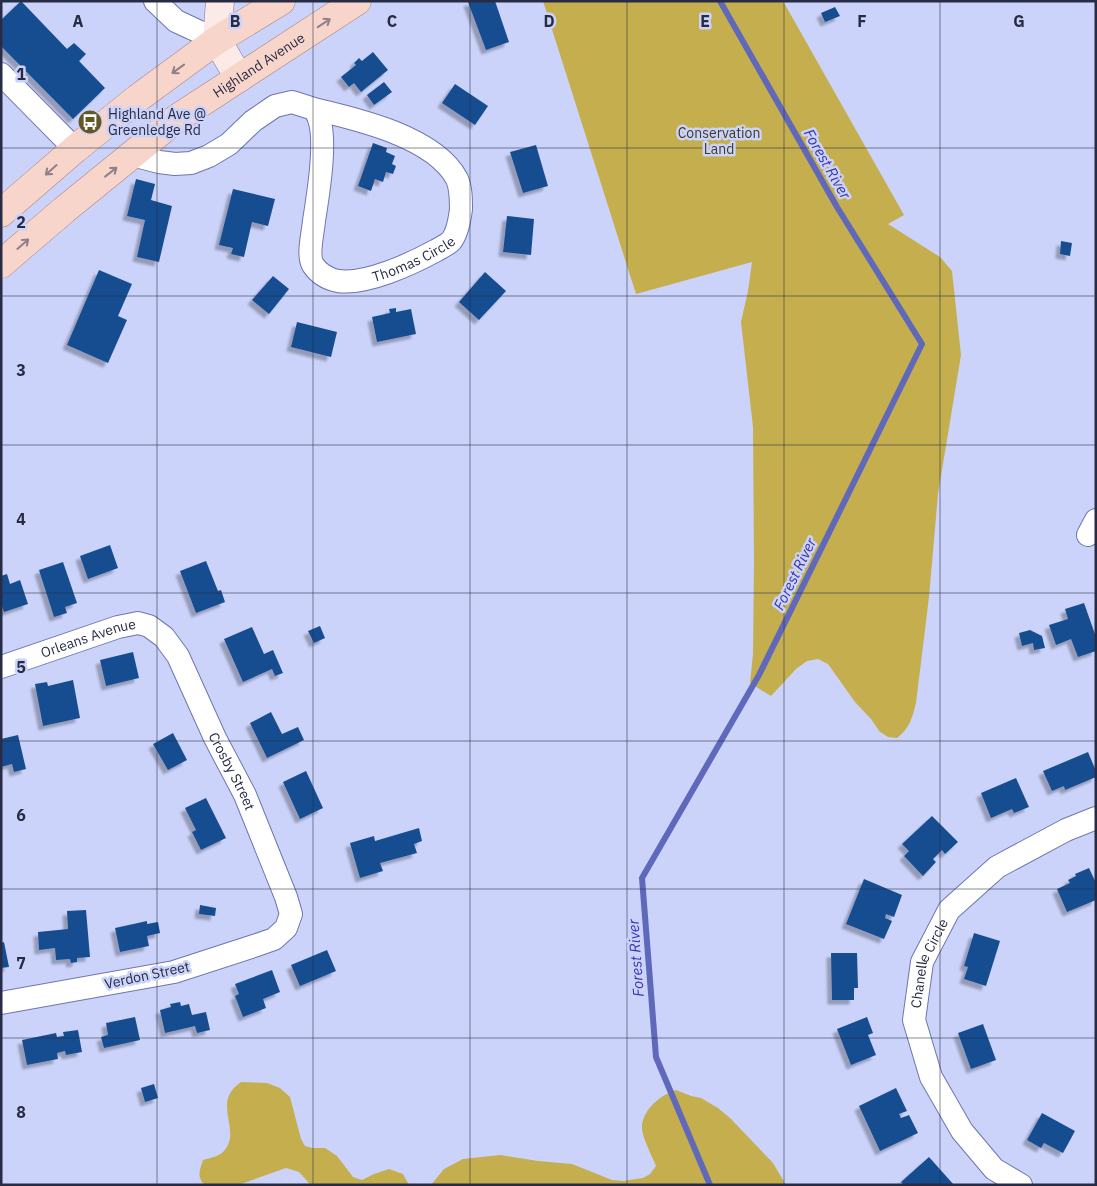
<svg xmlns="http://www.w3.org/2000/svg" width="1097" height="1186" font-family="'IBM Plex Sans',sans-serif">
<style>
.green{fill:#c4ae4e}
.lines{fill:none;stroke-linecap:round;stroke-linejoin:round}
.stream{stroke:#5f68ba;stroke-width:6}
.building{fill:#184d91;filter:url(#shadow)}
.street-casing{stroke:#6d76b2;stroke-width:24}
.secondary-casing{stroke:#6d76b2;stroke-width:29}
.primary-casing{stroke:#ac8786;stroke-width:29}
.street{stroke:#fff;stroke-width:22}
.secondary{stroke:#fbeae5;stroke-width:28}
.primary{stroke:#f8d5cb;stroke-width:28}
.oneway{stroke:#908088}
.grid{fill:none;stroke:#272b44;stroke-width:1;stroke-opacity:0.55}
.labels{text-anchor:middle;stroke-width:5;stroke-linejoin:round;paint-order:stroke}
.street-label{font-size:14px;fill:#272b44;stroke:#cbd3fa}
.poi-label{font-size:14px;fill:#272b44;stroke:#cbd3fa;text-anchor:start}
.park-label{font-size:14px;fill:#3f3a23;stroke:#cbd3fa}
.water-label{font-size:15px;font-style:italic;fill:#3934ae;stroke:#cbd3fa}
.grid-label{font-size:16px;text-anchor:middle;font-weight:bold;fill:#272b44;stroke:#cbd3fa;stroke-width:5;stroke-linejoin:round;paint-order:stroke}
</style>
<defs>
<filter id="shadow"><feDropShadow dx="-4.5" dy="4.5" stdDeviation="1" flood-color="#0004"/></filter>
</defs>
<rect width="100%" height="100%" fill="#cbd3fa"/>
<!-- green -->
<path class="green" d="M543,1H783L904,215L888,224L940,257L952,271L961,355L938,494L929,597L916,703C912,718 910,728 897,738L888,737L880,732L871,719L855,702L828,664L818,659L807,661L796,669L771,696L750,683L753,654L754,563L753,427L741,322L748,291L752,262L636,294Z
M241,1082L267,1083L280,1088L290,1097L301,1139L305,1146L312,1148H325L337,1156L353,1177L362,1180L374,1174L389,1169L403,1174L409,1185H309V1183L299,1172L286,1168L238,1185H205C196,1178 200,1169 203,1160C209,1158 217,1157 222,1153C245,1131 209,1104 241,1082Z
M676,1090L691,1096L701,1098L718,1108L730,1118L773,1163L786,1185H431L444,1169L463,1159L500,1155L538,1161L572,1164L612,1180L623,1181L643,1178L650,1174L656,1166C652,1156 643,1139 642,1129C641,1111 660,1095 676,1090Z"/>
<g class="lines">
<!-- stream -->
<path class="stream" d="M710,1185L656,1057L642,878L759,675L922,344L837,207L720,1"/>
</g>
<!-- building -->
<path class="building" d="M21,1L67,49L74,43L86,54L79,61L105,88L73,119L1,46V20Z
M471,1H495L509,42L486,50L468,2Z
M835,7L840,16L825,22L821,13Z
M373,52L388,70L361,92L354,83L349,87L341,77L356,65L354,63L359,58L362,61Z
M384,82L392,92L374,105L367,95Z
M455,84L488,106L475,125L442,103Z
M373,143L387,148L386,152L395,156L392,164L396,166L393,174L386,172L383,182L375,179L371,191L358,186Z
M536,145L548,186L523,193L510,152Z
M136,179L155,184L151,200L172,206L159,262L137,257L145,220L127,216Z
M233,189L275,199L268,226L252,222L244,257L231,254L233,248L219,245Z
M507,216L534,219L531,255L503,252Z
M1061,241L1072,243L1070,256L1060,254Z
M99,270L132,284L118,316L127,320L108,363L67,345Z
M485,272L506,291L479,320L459,302Z
M273,276L289,289L269,314L252,300Z
M396,308V312L411,309L416,334L377,342L372,317L390,313L389,309Z
M297,322L337,332L331,357L291,347Z
M110,545L118,568L88,579L80,556Z
M206,561L218,591L221,590L225,602L196,613L180,571Z
M63,562L77,603L65,607L67,613L54,617L39,570Z
M7,574L10,584L20,580L28,604L4,612L1,603V576Z
M1084,603L1096,637V651L1078,657L1071,639L1056,645L1049,625L1068,619L1065,609Z
M320,626L325,638L314,643L308,631Z
M252,627L264,654L273,650L283,673L275,676L272,669L243,682L224,639Z
M1030,630L1042,636L1045,648L1034,650L1033,643L1022,646L1019,633Z
M133,652L139,678L106,686L100,660Z
M73,680L80,718L43,726L35,684L47,682L48,686Z
M271,712L282,734L298,727L304,740L267,758L250,723Z
M173,733L187,760L168,770L153,744Z
M18,735L26,769L14,772L12,764L1,767V739Z
M1088,752L1096,771V777L1065,790L1064,786L1052,791L1043,771Z
M306,771L323,808L300,819L283,782Z
M1016,778L1029,807L1014,813L1012,809L991,818L981,793Z
M206,798L226,838L201,850L192,832L196,830L185,808Z
M932,816L958,842L945,854L942,850L933,859L936,862L923,876L904,856L909,851L902,844Z
M419,828L422,841L414,844L417,853L380,863L383,871L360,878L350,843L374,836L375,841Z
M1089,868L1096,883V900L1067,912L1057,889L1070,883L1068,880L1076,876L1075,874Z
M864,879L902,895L894,917L886,914L885,918L892,921L884,939L846,924Z
M200,905L216,908L215,916L199,914Z
M86,910L90,957L77,958V962L71,963L70,959L56,960L55,948L39,950L38,932L68,929L67,911Z
M147,921V924L158,922L160,933L147,936L149,946L120,952L115,928Z
M974,933L1000,941L986,986L964,979L968,967L964,966Z
M4,942L9,967L1,968V943Z
M327,950L336,971L300,986L291,965Z
M831,953H857L858,988H854V1000H832Z
M272,970L280,992L263,999L266,1008L243,1017L235,996L239,994L235,984Z
M180,1002L181,1006L189,1004L192,1015L206,1012L210,1030L197,1033L195,1026L165,1033L160,1010L171,1007L170,1004Z
M135,1017L140,1040L104,1048L101,1037L108,1035L106,1023Z
M867,1017L873,1033L868,1035L876,1055L851,1065L837,1029Z
M983,1024L996,1060L971,1069L958,1033Z
M78,1030L82,1052L66,1055L65,1051L57,1053L58,1059L27,1065L22,1040L56,1033L57,1037L64,1036L63,1032Z
M154,1084L158,1098L145,1102L141,1088Z
M896,1088L907,1111L899,1114L901,1118L909,1115L918,1133L880,1151L859,1106Z
M1042,1113L1075,1131L1063,1153L1044,1143L1041,1148L1027,1140Z
M929,1157L954,1185H904L901,1182Z"/>
<g class="lines">
<defs>
<g id="street">
<path d="M155,1L176,21L217,40"/>
<path d="M1,74L75,149"/>
<path id="s1" d="M132,155L159,162L175,164L191,163L209,156L229,144L253,121L275,106L292,102L314,109C316,112 318,116 319,119C327,142 318,195 314,221C313,233 307,255 313,265C319,274 328,279 338,281C366,285 411,264 435,251C440,248 447,245 451,241C457,234 460,217 461,209C461,199 461,188 457,179C435,137 357,119 314,109"/>
<path d="M1088,535L1096,520"/>
<path id="s2" d="M1,667L118,627L138,623L149,626L164,637L178,656L215,738L245,795L286,897L291,914L286,928L274,939L257,945L174,972L1,1003"/>
<path id="s3" d="M1021,1185L994,1169L962,1131L931,1077L914,1020L922,962L949,910L997,867L1066,830L1096,818"/>
</g>
<path id="secondary" d="M220,1L217,40L239,78"/>
<g id="primary">
<path d="M1,213L75,149L138,98L217,40L281,1"/>
<path id="s4" d="M1,264L64,210L176,119L357,1"/>
</g>
</defs>
<!-- street casing -->
<use href="#street" class="street-casing"/>
<!-- secondary casing -->
<use href="#secondary" class="secondary-casing"/>
<!-- primary casing -->
<use href="#primary" class="primary-casing"/>
<!-- street -->
<use href="#street" class="street"/>
<!-- secondary -->
<use href="#secondary" class="secondary"/>
<!-- primary -->
<use href="#primary" class="primary"/>
</g>
<!-- one-way arrows -->
<defs><path id="oneway-shaft" d="M-6 0H5M1.5-3L5.5 0L1.5 3" fill="none" stroke-width="1.6" stroke-linecap="round" stroke-linejoin="round" transform="scale(1.25)"/></defs>
<g class="oneway">
<use href="#oneway-shaft" transform="translate(324 23) rotate(-33)"/>
<use href="#oneway-shaft" transform="translate(178 69) rotate(144)"/>
<use href="#oneway-shaft" transform="translate(51 170) rotate(138)"/>
<use href="#oneway-shaft" transform="translate(111 172) rotate(-38)"/>
<use href="#oneway-shaft" transform="translate(23 244) rotate(-41)"/>
</g>
<!-- grid -->
<path class="grid" d="M157,1V1185M313,1V1185M470,1V1185M627,1V1185M784,1V1185M940,1V1185M1,148H1096M1,296H1096M1,445H1096M1,593H1096M1,741H1096M1,889H1096M1,1038H1096"/>
<!-- icons -->
<defs>
<symbol id="bus-disc" viewBox="-11 -11 22 22"><circle r="9.5" fill="#635724" stroke="#cbd3fa"/><path d="M-5-6H5V4H4V6H2V4H-2V6H-4V4H-5ZM-3.5-4V0h7V-4ZM-3.5 1.2v1.5H-2V1.2ZM2 1.2v1.5H3.5V1.2Z" fill="#fff"/></symbol>
</defs>
<g fill-rule="evenodd">
<use href="#bus-disc" x="76" y="108" width="28" height="28"/>
</g>
<g class="labels">
<!-- street labels -->
<g class="street-label">
<text dy="5" stroke="none"><textPath href="#s4" startOffset="326">Highland Avenue</textPath></text>
<text dy="5" stroke="none"><textPath href="#s1" startOffset="472">Thomas Circle</textPath></text>
<text dy="5" stroke="none"><textPath href="#s2" startOffset="92">Orleans Avenue</textPath></text>
<text dy="5" stroke="none"><textPath href="#s2" startOffset="325">Crosby Street</textPath></text>
<text dy="5" stroke="none"><textPath href="#s3" startOffset="262">Chanelle Circle</textPath></text>
<text transform="translate(147 975) rotate(-12)" y="5">Verdon Street</text>
</g>
<!-- poi labels -->
<g class="poi-label">
<text x="108" y="119">Highland Ave @<tspan x="108" dy="16">Greenledge Rd</tspan></text>
</g>
<!-- park labels -->
<g class="park-label">
<text x="719" y="138">Conservation<tspan x="719" dy="16">Land</tspan></text>
</g>
<!-- water labels -->
<g class="water-label">
<text transform="translate(827 164) rotate(60)" y="5">Forest River</text>
<text transform="translate(795 574) rotate(-64)" y="5">Forest River</text>
<text transform="translate(636 958) rotate(-94)" y="5">Forest River</text>
</g>
</g>
<g class="grid-label">
<text x="78" y="27">A</text>
<text x="235" y="27">B</text>
<text x="392" y="27">C</text>
<text x="549" y="27">D</text>
<text x="705" y="27">E</text>
<text x="862" y="27">F</text>
<text x="1019" y="27">G</text>
<text x="21" y="80">1</text>
<text x="21" y="228">2</text>
<text x="21" y="376">3</text>
<text x="21" y="525">4</text>
<text x="21" y="673">5</text>
<text x="21" y="821">6</text>
<text x="21" y="969">7</text>
<text x="21" y="1118">8</text>
</g>
<!-- border -->
<rect width="1097" height="1186" fill="none" stroke="#272b44" stroke-width="5"/>
</svg>
